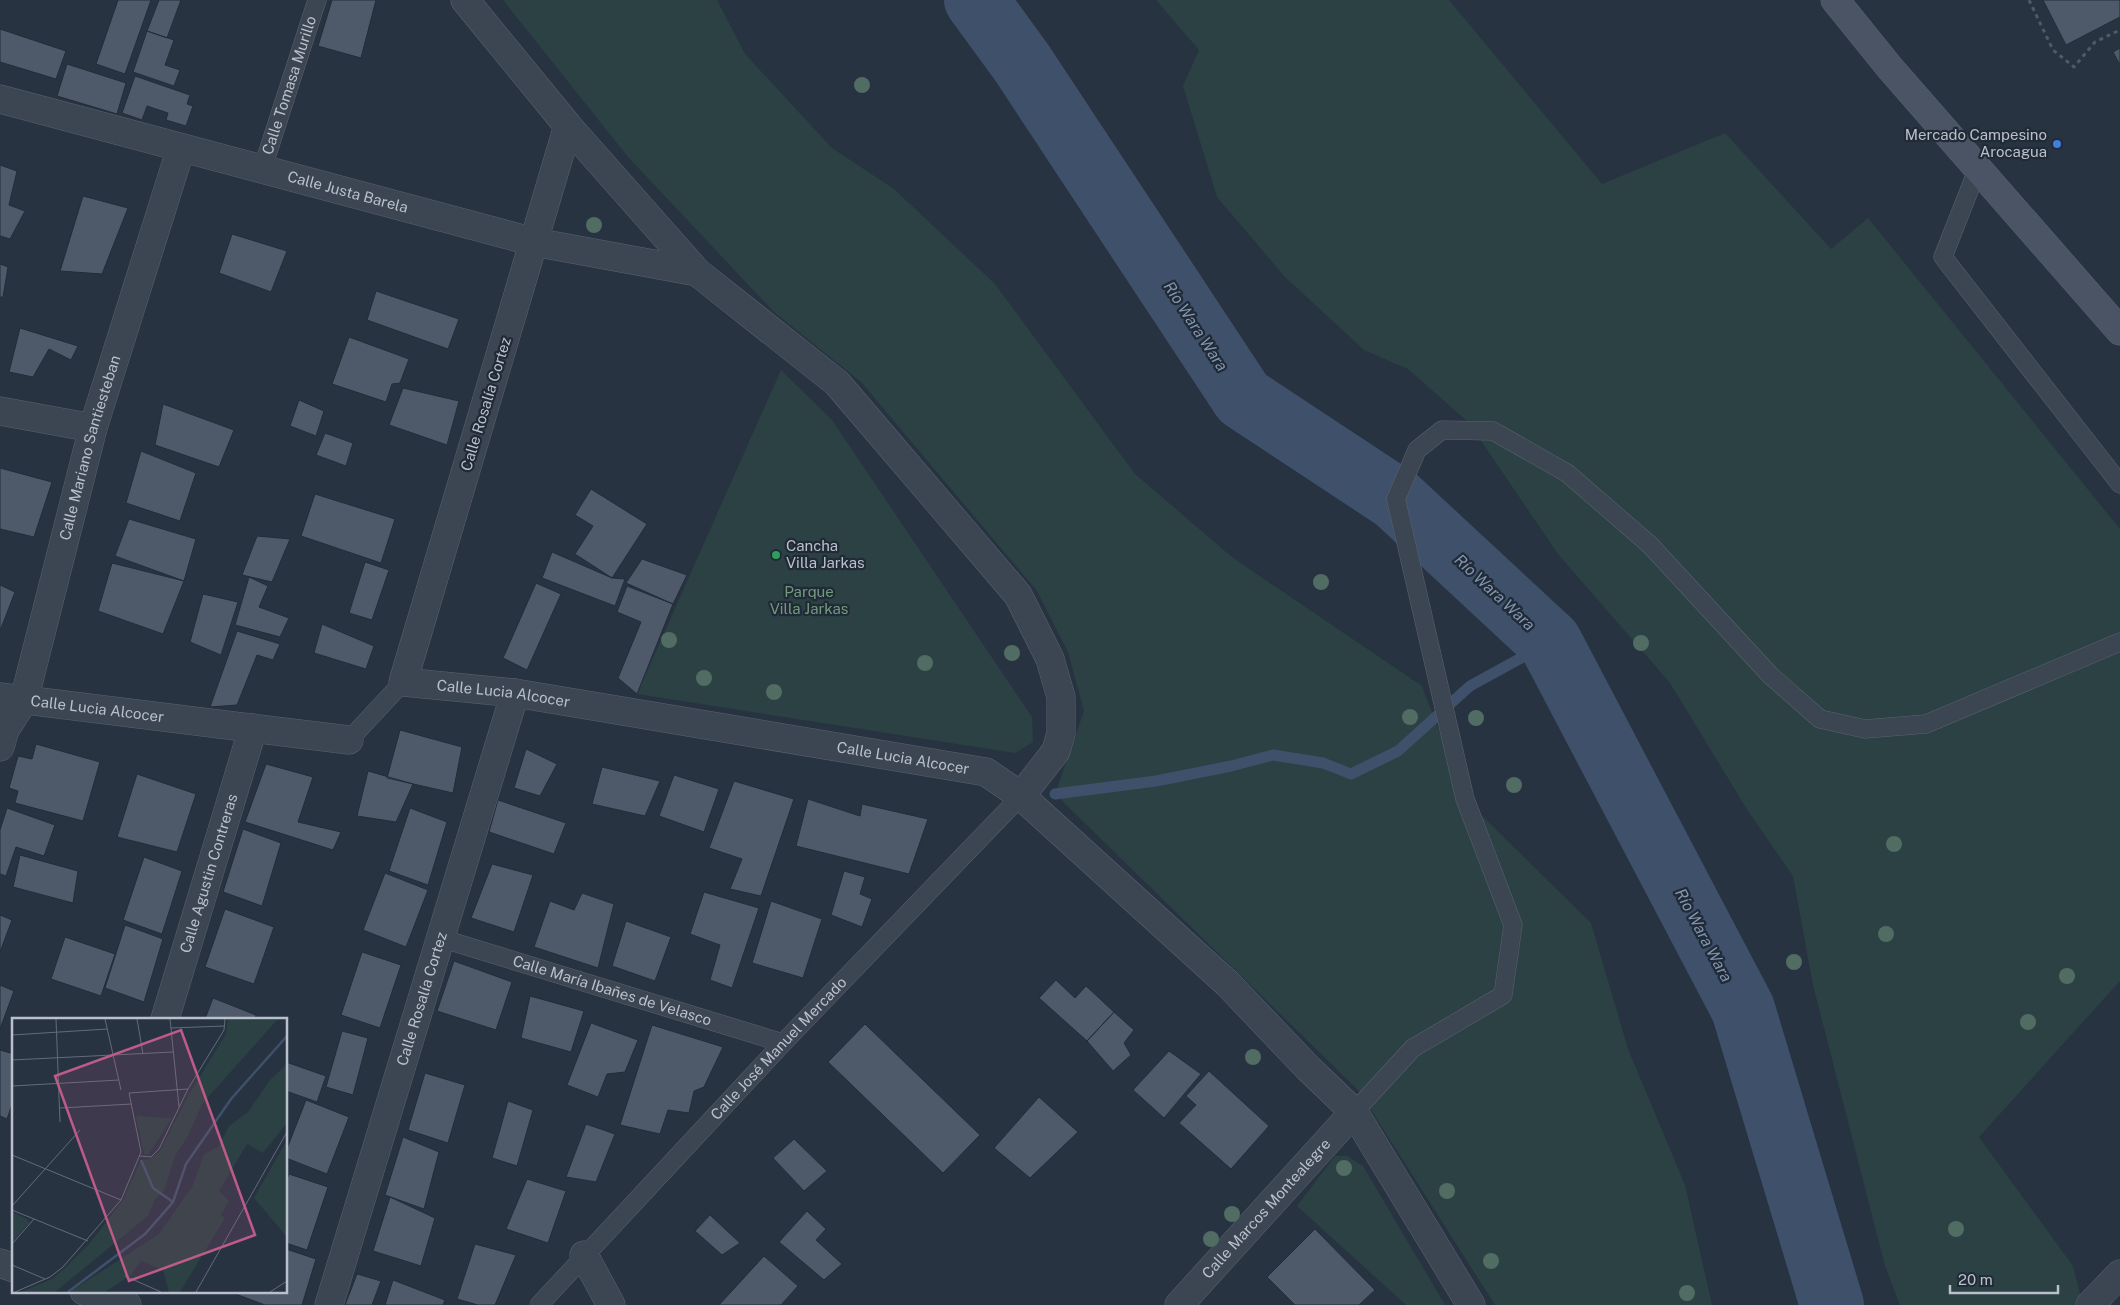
<svg xmlns="http://www.w3.org/2000/svg" width="2120" height="1305" font-family="'Public Sans',sans-serif">
<style>
.green{fill:#2b4144}
.lines{fill:none;stroke-linecap:round;stroke-linejoin:round}
.stream{stroke:#3f506a;stroke-width:11}
.river{stroke:#3f506a;stroke-width:64}
.building{fill:#4e5a6a;stroke:#232c39}
.lane-casing{stroke:#5a636f;stroke-width:19}
.street-casing{stroke:#5a636f;stroke-width:29}
.secondary-casing{stroke:#5a636f;stroke-width:29}
.path{stroke:#4a5e61;stroke-width:3;stroke-dasharray:4 4;stroke-linecap:butt}
.lane{stroke:#3c4552;stroke-width:18}
.street{stroke:#3c4552;stroke-width:28}
.secondary{stroke:#4b5464;stroke-width:28}
.tree{fill:#516c62}
.shop-dot{fill:#3f7fe0;stroke:#212a37;stroke-width:2}
.leisure-dot{fill:#2e9e5b;stroke:#212a37;stroke-width:2}
.labels{text-anchor:middle;stroke-width:4.5;stroke-linejoin:round;paint-order:stroke}
.street-label{font-size:15px;fill:#b9c0cb;stroke:#212a37}
.poi-label{font-size:15px;fill:#b9c0cb;stroke:#212a37;text-anchor:end}
.park-label{font-size:15px;fill:#729b7c;stroke:#212a37}
.water-label{font-size:16px;font-style:italic;fill:#8296b1;stroke:#212a37}
.inset-river{fill:none;stroke:#3f506a;stroke-width:2.5}
.inset-road{fill:none;stroke:#626b79;stroke-width:1}
.view{fill:#be5b88;fill-opacity:0.15;stroke:#be5b88;stroke-width:2.5}
.inset-edge{fill:none;stroke:#b9c0cb;stroke-width:2.5}
</style>
<rect width="100%" height="100%" fill="#283342"/>
<!-- green -->
<path class="green" d="M503,0H717L745,54L832,148L894,189L995,284L1135,474L1233,558L1422,686L1465,799L1591,923L1628,1049L1685,1185L1712,1305H1495L1359,1091L1055,794L1084,711L1068,652L1037,591L861,382L774,312L628,157Z
M1156,0H1449L1602,184L1725,133L1831,249L1868,218L2120,529V981L1979,1137L2073,1266L2083,1305H1900L1885,1266L1813,985L1793,876L1748,811L1670,683L1558,554L1469,423L1408,369L1364,350L1284,276L1217,197L1183,86L1199,50Z
M781,370L832,420L1032,717L1033,742L1015,753L637,694Z
M1335,1156H1347L1363,1166L1445,1305H1406L1297,1206Z"/>
<g class="lines">
<!-- stream -->
<path class="stream" d="M1055,794L1156,781L1231,766L1273,755L1323,763L1351,774L1398,751L1470,686L1550,642"/>
<!-- river -->
<path class="river" d="M976,0L1022,63L1243,398L1396,499L1550,642L1743,1009L1832,1305"/>
</g>
<!-- building -->
<path class="building" d="M118,0H151L125,74L96,64Z
M159,0H181L167,38L147,31Z
M332,0H376L361,58L318,46Z
M2043,0H2120V17L2066,45Z
M0,29L66,51L56,79L0,62Z
M147,31L174,40L165,65L180,70L174,86L133,72Z
M2120,48V65L2113,52Z
M67,64L126,83L117,114L57,96Z
M135,76L190,95L187,104L193,106L186,126L166,120L168,113L147,106L142,120L122,113Z
M0,165L17,171L9,205L25,211L10,239L0,236Z
M83,196L128,208L102,274L60,271Z
M232,234L287,251L271,292L219,273Z
M0,264L8,267L3,297H0Z
M376,291L459,319L448,349L367,320Z
M20,328L78,346L71,360L49,349L33,377L9,372Z
M349,337L409,359L400,383L392,384L386,402L332,384Z
M403,388L459,401L447,445L389,425Z
M299,400L324,411L316,436L290,426Z
M163,404L234,430L219,467L155,445Z
M325,433L353,443L346,466L316,455Z
M141,451L196,473L180,521L126,503Z
M0,468L52,482L34,537L0,529Z
M591,489L647,524L612,578L575,554L593,526L575,515Z
M315,494L395,519L381,563L301,536Z
M129,519L196,539L184,581L115,556Z
M257,536L290,539L272,582L242,575Z
M552,552L612,578L625,579L615,606L542,578Z
M642,559L687,575L673,604L626,583Z
M365,562L389,570L372,620L349,613Z
M112,563L184,581L163,634L98,611Z
M249,577L268,586L259,607L289,618L280,637L235,625Z
M536,583L561,594L527,670L503,658Z
M0,585L15,592L0,631Z
M627,586L673,604L637,694L618,678L641,622L617,612Z
M203,594L238,602L221,655L190,642Z
M322,624L374,646L366,669L314,653Z
M237,631L280,644L273,660L257,655L237,705L210,707Z
M400,730L462,747L453,793L387,778Z
M36,744L100,762L83,821L15,803L18,791L9,788L18,756L32,759Z
M526,749L557,764L540,796L514,788Z
M266,764L313,777L298,822L341,832L333,850L245,822Z
M602,767L660,781L645,816L592,804Z
M368,771L413,784L396,822L357,816Z
M137,774L196,794L177,852L117,837Z
M674,775L719,789L704,832L659,816Z
M734,781L794,799L761,896L730,889L742,859L709,848Z
M808,799L860,816L862,804L928,819L909,874L796,846Z
M498,800L566,823L554,854L489,832Z
M7,808L55,825L44,856L16,847L6,876L0,874V830Z
M410,808L447,822L428,885L389,871Z
M243,829L281,843L262,906L223,892Z
M20,855L78,871L73,903L13,887Z
M144,857L182,871L162,934L123,920Z
M492,864L533,875L514,932L471,918Z
M844,871L865,877L860,894L872,899L862,927L831,915Z
M385,873L428,890L406,947L363,930Z
M704,892L759,908L732,988L710,980L720,945L690,934Z
M582,893L614,904L598,968L534,947L550,901L574,910Z
M771,901L822,919L803,978L752,963Z
M225,909L274,927L254,984L205,967Z
M0,915L12,920L0,952Z
M626,921L671,937L655,981L612,966Z
M125,925L163,939L144,1002L105,988Z
M65,937L115,954L101,996L51,979Z
M362,952L401,965L380,1028L341,1015Z
M454,961L512,982L496,1030L437,1011Z
M1056,980L1075,998L1086,986L1114,1012L1087,1041L1039,998Z
M0,985L14,991L0,1029Z
M530,996L584,1011L571,1052L521,1038Z
M213,998L256,1015L255,1019H205Z
M1114,1012L1134,1030L1124,1043L1131,1055L1113,1071L1087,1041Z
M591,1023L638,1040L625,1072L607,1074L598,1097L567,1085Z
M865,1024L980,1135L943,1173L828,1062Z
M652,1025L723,1047L704,1087L694,1091L689,1113L668,1110L660,1134L620,1125Z
M342,1031L368,1038L353,1095L326,1087Z
M0,1050L14,1054V1099L7,1119L0,1116Z
M1169,1051L1201,1074L1164,1118L1133,1090Z
M286,1062L326,1076L317,1102L286,1091Z
M1209,1071L1269,1126L1231,1169L1179,1123L1196,1105L1186,1096Z
M425,1073L465,1085L448,1143L408,1130Z
M1039,1097L1078,1132L1030,1178L994,1148Z
M306,1100L349,1117L327,1174L286,1158V1151Z
M508,1101L533,1110L517,1166L492,1158Z
M586,1124L615,1134L596,1182L566,1177Z
M403,1137L439,1152L424,1209L385,1195Z
M794,1139L827,1171L804,1191L773,1158Z
M289,1174L328,1187L307,1250L286,1243V1182Z
M527,1179L566,1191L548,1243L506,1229Z
M390,1197L435,1218L421,1266L373,1251Z
M807,1211L826,1229L816,1240L842,1264L824,1280L779,1242Z
M710,1215L740,1243L722,1255L695,1231Z
M1315,1229L1375,1290L1359,1305H1295L1267,1277Z
M475,1244L516,1255L495,1305H478L457,1299Z
M286,1249L316,1259L302,1305H265L233,1293L234,1291H286Z
M764,1256L798,1286L781,1305H719Z
M357,1274L381,1281L372,1305H345Z
M393,1280L445,1300L443,1305H385Z"/>
<g class="lines">
<defs>
<g id="lane">
<path d="M1978,168L1943,257L2120,484"/>
<path id="s1" d="M262,170L317,0"/>
<path d="M349,740L403,682"/>
<path id="s2" d="M440,938L783,1043"/>
<path d="M1354,1112L1413,1048L1503,995L1513,925L1465,799L1396,499L1417,450L1442,430L1493,431L1567,473L1650,545L1770,675L1820,719L1865,729L1926,724L2120,642"/>
<path id="s3" d="M539,1305L783,1043L1021,796"/>
</g>
<g id="street">
<path d="M465,0L568,126L697,272L837,383L1018,595L1050,659L1061,697V733L1056,751L1021,796"/>
<path id="s4" d="M0,99L534,242L697,272"/>
<path id="s5" d="M568,126L403,682L515,693L986,772L1021,796L1228,984L1308,1068L1354,1112L1471,1305"/>
<path d="M0,411L93,428"/>
<path id="s6" d="M0,697L349,740"/>
<path id="s7" d="M0,747L5,730L24,700L93,428L181,148"/>
<path id="s8" d="M165,1019L253,728"/>
<path d="M584,1255L611,1305"/>
<path d="M0,1263L14,1268"/>
<path d="M84,1291L127,1305"/>
<path id="s9" d="M329,1305L515,693"/>
<path id="s10" d="M1179,1305L1354,1112"/>
<path d="M2090,1305L2120,1274"/>
</g>
<path id="secondary" d="M1835,0L1890,68L2120,331"/>
</defs>
<!-- lane casing -->
<use href="#lane" class="lane-casing"/>
<!-- street casing -->
<use href="#street" class="street-casing"/>
<!-- secondary casing -->
<use href="#secondary" class="secondary-casing"/>
<!-- path -->
<path class="path" d="M2029,0L2053,50L2074,67L2095,42L2120,30"/>
<!-- lane -->
<use href="#lane" class="lane"/>
<!-- street -->
<use href="#street" class="street"/>
<!-- secondary -->
<use href="#secondary" class="secondary"/>
</g>
<!-- trees -->
<g class="tree">
<circle cx="862" cy="85" r="8"/>
<circle cx="594" cy="225" r="8"/>
<circle cx="1321" cy="582" r="8"/>
<circle cx="669" cy="640" r="8"/>
<circle cx="1641" cy="643" r="8"/>
<circle cx="1012" cy="653" r="8"/>
<circle cx="925" cy="663" r="8"/>
<circle cx="704" cy="678" r="8"/>
<circle cx="774" cy="692" r="8"/>
<circle cx="1410" cy="717" r="8"/>
<circle cx="1476" cy="718" r="8"/>
<circle cx="1514" cy="785" r="8"/>
<circle cx="1894" cy="844" r="8"/>
<circle cx="1886" cy="934" r="8"/>
<circle cx="1794" cy="962" r="8"/>
<circle cx="2067" cy="976" r="8"/>
<circle cx="2028" cy="1022" r="8"/>
<circle cx="1253" cy="1057" r="8"/>
<circle cx="1344" cy="1168" r="8"/>
<circle cx="1447" cy="1191" r="8"/>
<circle cx="1232" cy="1214" r="8"/>
<circle cx="1956" cy="1229" r="8"/>
<circle cx="1211" cy="1239" r="8"/>
<circle cx="1491" cy="1261" r="8"/>
<circle cx="1687" cy="1293" r="8"/>
</g>
<!-- markers -->
<circle class="shop-dot" cx="2057" cy="144" r="5"/>
<circle class="leisure-dot" cx="776" cy="555" r="5"/>
<g class="labels">
<!-- street labels -->
<g class="street-label">
<text dy="5" stroke="none"><textPath href="#s1" startOffset="89">Calle Tomasa Murillo</textPath></text>
<text dy="5" stroke="none"><textPath href="#s4" startOffset="360">Calle Justa Barela</textPath></text>
<text transform="translate(486 404) rotate(-73)" y="5">Calle Rosalía Cortez</text>
<text dy="5" stroke="none"><textPath href="#s7" startOffset="314">Calle Mariano Santiesteban</textPath></text>
<text dy="5" stroke="none"><textPath href="#s5" startOffset="681">Calle Lucia Alcocer</textPath></text>
<text dy="5" stroke="none"><textPath href="#s6" startOffset="98">Calle Lucia Alcocer</textPath></text>
<text dy="5" stroke="none"><textPath href="#s5" startOffset="1086">Calle Lucia Alcocer</textPath></text>
<text dy="5" stroke="none"><textPath href="#s8" startOffset="152">Calle Agustin Contreras</textPath></text>
<text dy="5" stroke="none"><textPath href="#s2" startOffset="180">Calle María Ibañes de Velasco</textPath></text>
<text dy="5" stroke="none"><textPath href="#s9" startOffset="320">Calle Rosalía Cortez</textPath></text>
<text dy="5" stroke="none"><textPath href="#s3" startOffset="351">Calle José Manuel Mercado</textPath></text>
<text dy="5" stroke="none"><textPath href="#s10" startOffset="130">Calle Marcos Montealegre</textPath></text>
</g>
<!-- poi labels -->
<g class="poi-label">
<text x="2047" y="140">Mercado Campesino<tspan x="2047" dy="17">Arocagua</tspan></text>
<text x="786" y="551" text-anchor="start">Cancha<tspan x="786" dy="17">Villa Jarkas</tspan></text>
</g>
<!-- park labels -->
<g class="park-label">
<text x="809" y="597">Parque<tspan x="809" dy="17">Villa Jarkas</tspan></text>
</g>
<!-- water labels -->
<g class="water-label">
<text transform="translate(1196 326) rotate(57)" y="6">Río Wara Wara</text>
<text transform="translate(1495 592) rotate(43)" y="6">Río Wara Wara</text>
<text transform="translate(1704 935) rotate(62)" y="6">Río Wara Wara</text>
</g>
</g>
<!-- overview -->
<g transform="translate(12 1018)">
<rect width="275" height="275" fill="#283342"/>
<path d="M216,1L265,2L190,86L176,118L163,138L152,173L143,181L136,198L43,274H9L40,261L52,251L78,225L111,182L129,142L138,141L148,133L176,78L214,16ZM275,46V105L251,135L235,126L207,173L217,183L209,197L213,200L168,274H157L151,252L129,243L119,257L93,274H58L147,216L180,169L192,136L206,129L217,108L236,94L258,62ZM124,98L160,100L136,137L132,136ZM275,122V219L242,180ZM0,194L15,201L17,205L0,224Z" fill="#2b4144"/>
<path class="inset-river" d="M129,142L141,170L161,184M56,274L133,216L161,184L174,146L219,81L275,18"/>
<path class="inset-road" d="M44,1L48,104M93,1L109,72M125,1L131,36M158,1L167,89M159,10L213,8M0,17L95,11M0,42L161,34M0,68L107,62M48,90L120,86M0,137L109,182M128,138L139,139L147,131L176,71L212,12L213,1M0,188L68,112M0,192L76,223M0,226L22,201M0,247L33,261M113,258L149,274M3,274L38,259L51,249L109,182L129,134L117,75L176,71M184,274L275,114M258,274L275,263"/>
<path class="view" d="M169,12L243,217L117,263L43,58Z"/>
<rect width="275" height="275" class="inset-edge"/>
</g>
<!-- scale -->
<path d="M1950 1285v8h108v-8" fill="none" stroke="#b9c0cb" stroke-width="2.5"/>
<text x="1958" y="1285" font-size="15" fill="#b9c0cb" stroke="#212a37" stroke-width="4" paint-order="stroke">20 m</text>
</svg>
